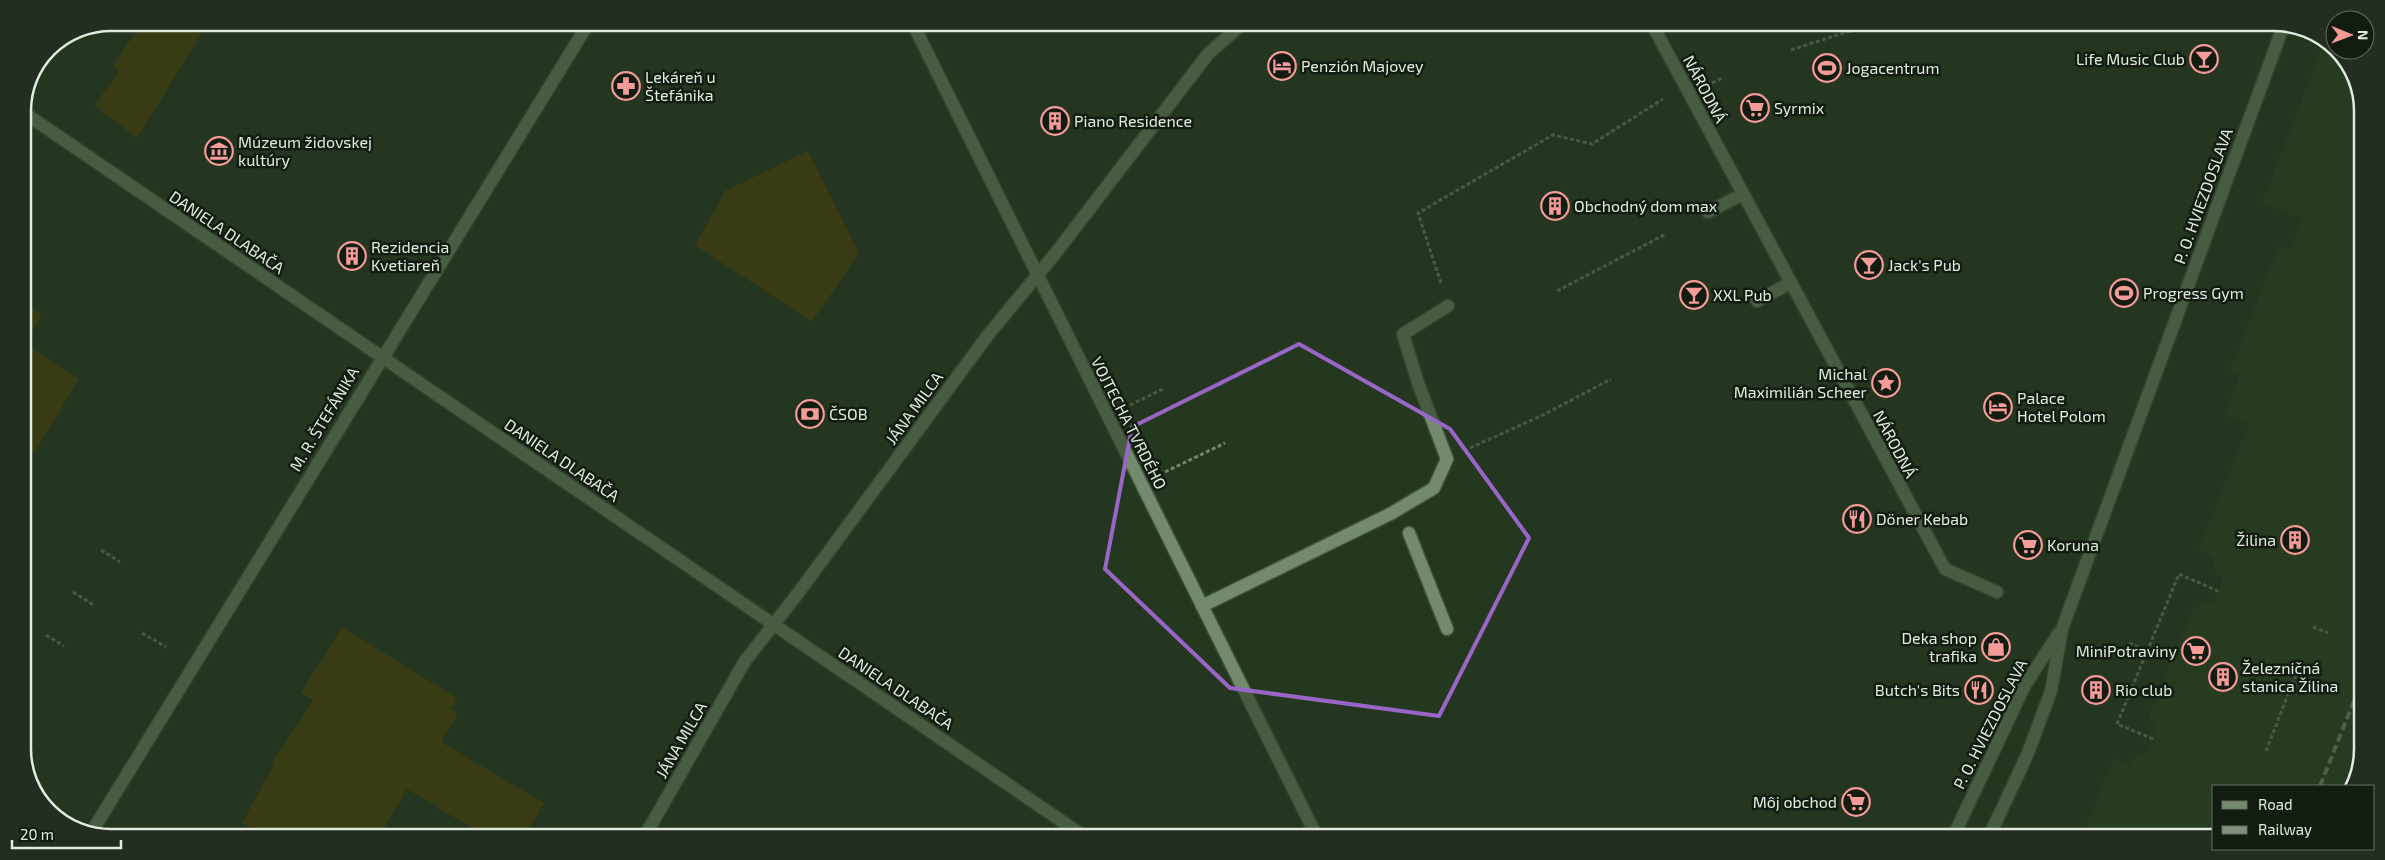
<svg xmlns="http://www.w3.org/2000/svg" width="2385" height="860" font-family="'Exo 2',sans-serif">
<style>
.built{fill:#2a4124}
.green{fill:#504006}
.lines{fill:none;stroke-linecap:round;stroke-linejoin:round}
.service-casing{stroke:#43543f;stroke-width:15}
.pedestrian-casing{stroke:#43543f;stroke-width:15}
.minor-casing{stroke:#43543f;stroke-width:15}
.path{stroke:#748470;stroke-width:3;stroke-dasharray:4 2.5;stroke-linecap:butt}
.service{stroke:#748a6e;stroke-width:12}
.pedestrian{stroke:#748a6e;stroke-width:12}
.minor{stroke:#748a6e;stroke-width:12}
.rail{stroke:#81907d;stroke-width:4;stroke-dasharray:8 4;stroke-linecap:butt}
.marked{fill:none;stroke:#9966c8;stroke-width:4;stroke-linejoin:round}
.labels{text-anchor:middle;stroke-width:5;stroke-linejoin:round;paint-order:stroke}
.poi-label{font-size:16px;fill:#e0ecdd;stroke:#131c11;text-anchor:start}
.street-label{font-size:16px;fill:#e0ecdd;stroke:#131c11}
.rim{fill:none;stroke:#e0ecdd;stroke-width:2.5}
</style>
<rect width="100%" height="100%" fill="#24371f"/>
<!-- built -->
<path class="built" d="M2324,43L2344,57L2362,105L2358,777L2351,786H2214V837H2082L2113,759L2129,765L2134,757L2147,752L2157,728L2150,719L2151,711L2194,608L2203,602L2213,604L2223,579L2215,571L2213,557L2198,550L2249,424L2225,414L2240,375L2230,371L2279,246L2290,250L2302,219L2262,203Z"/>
<!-- green -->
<path class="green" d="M140,23H208L137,138L94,106L119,71L113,66L141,24Z
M808,151L859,253L812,322L695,245L725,191Z
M23,302L42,315L24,343L79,379L35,452L23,444Z
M342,627L457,698L451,709L458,713L441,742L544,803L527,833L521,830L518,834L506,832L505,834H482L407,789L381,834L259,833L242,823L274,764L272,763L313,700L301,693Z"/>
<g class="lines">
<defs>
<path id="service" d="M1409,533L1447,629
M1202,606L1392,513L1434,488L1447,459L1418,383L1403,334L1448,306"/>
<path id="pedestrian" d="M1653,26L1945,569L1997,592
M1708,212L1743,194
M1757,301L1790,283"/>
<path id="minor" d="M913,24L1316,835
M23,112L1082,835
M91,833L588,24
M646,834L745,661L799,592L988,335L1055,254L1208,54L1241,25
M1953,837L2025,685L2059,633
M1989,837L2028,753L2051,691L2062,629L2283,27"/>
</defs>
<!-- service casing -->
<use href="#service" class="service-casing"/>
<!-- pedestrian casing -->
<use href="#pedestrian" class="pedestrian-casing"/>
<!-- minor casing -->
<use href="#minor" class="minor-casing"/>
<!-- path -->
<path class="path" d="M1791,50L1865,26
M1712,83L1724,77
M1441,283L1418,213L1553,135L1592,144L1663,99
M1557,291L1666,234
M1130,405L1163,389
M1470,448L1545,414L1611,379
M1165,472L1225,443
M101,550L120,562
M73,592L95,606
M2313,627L2328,633
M142,633L166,647
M46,635L64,646
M2129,643L2147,651
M2153,739L2117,724L2179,574L2218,591
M2266,751L2302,659"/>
<!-- service -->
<use href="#service" class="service"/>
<!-- pedestrian -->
<use href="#pedestrian" class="pedestrian"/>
<!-- minor -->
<use href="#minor" class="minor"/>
<!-- rail -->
<path class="rail" d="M2320,786L2358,691
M2349,786L2358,764"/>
</g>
<!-- marked area -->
<path d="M0 0H2385V860H0ZM1299,344L1450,429L1529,538L1439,716L1230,688L1105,569L1132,427Z" fill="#24371f" fill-opacity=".55" fill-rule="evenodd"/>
<path class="marked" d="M1299,344L1450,429L1529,538L1439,716L1230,688L1105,569L1132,427Z"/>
<!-- icons -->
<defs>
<symbol id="bar-ring" viewBox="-11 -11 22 22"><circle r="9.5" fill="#131c11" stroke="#f59b98" stroke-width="1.5"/><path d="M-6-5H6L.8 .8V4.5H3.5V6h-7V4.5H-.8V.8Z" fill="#f59b98"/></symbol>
<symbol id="hotel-ring" viewBox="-11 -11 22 22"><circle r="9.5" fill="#131c11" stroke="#f59b98" stroke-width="1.5"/><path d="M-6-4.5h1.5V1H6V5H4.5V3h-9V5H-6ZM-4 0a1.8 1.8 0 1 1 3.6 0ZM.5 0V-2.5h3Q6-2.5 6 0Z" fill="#f59b98"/></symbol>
<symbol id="stadium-ring" viewBox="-11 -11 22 22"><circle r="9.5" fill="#131c11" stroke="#f59b98" stroke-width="1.5"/><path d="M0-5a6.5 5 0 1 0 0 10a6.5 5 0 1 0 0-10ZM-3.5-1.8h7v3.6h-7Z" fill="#f59b98"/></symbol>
<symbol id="pharmacy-ring" viewBox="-11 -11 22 22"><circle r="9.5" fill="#131c11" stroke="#f59b98" stroke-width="1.5"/><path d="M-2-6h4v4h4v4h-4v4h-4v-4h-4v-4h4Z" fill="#f59b98"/></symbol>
<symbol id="supermarket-ring" viewBox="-11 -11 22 22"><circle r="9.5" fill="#131c11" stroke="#f59b98" stroke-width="1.5"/><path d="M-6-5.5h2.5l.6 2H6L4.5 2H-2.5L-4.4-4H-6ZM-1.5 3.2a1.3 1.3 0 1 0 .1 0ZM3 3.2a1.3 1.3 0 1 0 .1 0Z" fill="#f59b98"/></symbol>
<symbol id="building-ring" viewBox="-11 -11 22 22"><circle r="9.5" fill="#131c11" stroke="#f59b98" stroke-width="1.5"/><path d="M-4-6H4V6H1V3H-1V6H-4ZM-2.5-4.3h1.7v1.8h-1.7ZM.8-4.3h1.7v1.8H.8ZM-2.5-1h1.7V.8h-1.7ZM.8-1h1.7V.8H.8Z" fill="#f59b98"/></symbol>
<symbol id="museum-ring" viewBox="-11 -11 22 22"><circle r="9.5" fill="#131c11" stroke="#f59b98" stroke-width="1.5"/><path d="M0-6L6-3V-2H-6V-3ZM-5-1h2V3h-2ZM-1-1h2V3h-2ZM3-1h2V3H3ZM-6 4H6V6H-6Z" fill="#f59b98"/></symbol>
<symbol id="sight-ring" viewBox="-11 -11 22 22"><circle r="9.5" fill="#131c11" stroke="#f59b98" stroke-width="1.5"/><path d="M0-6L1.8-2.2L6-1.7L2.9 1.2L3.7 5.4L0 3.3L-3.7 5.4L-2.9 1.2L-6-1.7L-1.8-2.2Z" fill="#f59b98"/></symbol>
<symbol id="bank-ring" viewBox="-11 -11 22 22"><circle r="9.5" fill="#131c11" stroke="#f59b98" stroke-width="1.5"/><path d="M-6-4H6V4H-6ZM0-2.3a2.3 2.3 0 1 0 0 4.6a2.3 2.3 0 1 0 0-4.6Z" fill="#f59b98"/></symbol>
<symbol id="restaurant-ring" viewBox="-11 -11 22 22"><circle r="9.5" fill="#131c11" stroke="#f59b98" stroke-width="1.5"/><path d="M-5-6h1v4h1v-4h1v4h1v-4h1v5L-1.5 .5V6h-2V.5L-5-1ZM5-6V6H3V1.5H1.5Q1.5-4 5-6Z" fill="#f59b98"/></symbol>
<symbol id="shop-ring" viewBox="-11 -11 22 22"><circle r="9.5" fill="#131c11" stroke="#f59b98" stroke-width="1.5"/><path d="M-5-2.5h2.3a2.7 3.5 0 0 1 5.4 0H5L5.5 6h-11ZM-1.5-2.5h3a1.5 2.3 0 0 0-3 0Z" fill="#f59b98"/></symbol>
</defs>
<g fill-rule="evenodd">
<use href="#bar-ring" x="2188" y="43" width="32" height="32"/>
<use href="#hotel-ring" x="1266" y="50" width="32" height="32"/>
<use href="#stadium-ring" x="1811" y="52" width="32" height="32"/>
<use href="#pharmacy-ring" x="610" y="70" width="32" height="32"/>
<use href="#supermarket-ring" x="1739" y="92" width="32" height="32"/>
<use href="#building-ring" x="1039" y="105" width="32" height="32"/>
<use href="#museum-ring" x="203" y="135" width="32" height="32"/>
<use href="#building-ring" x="1539" y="190" width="32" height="32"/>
<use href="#building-ring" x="336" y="240" width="32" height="32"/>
<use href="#bar-ring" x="1853" y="249" width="32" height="32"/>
<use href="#stadium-ring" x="2108" y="277" width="32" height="32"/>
<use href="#bar-ring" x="1678" y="279" width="32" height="32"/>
<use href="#sight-ring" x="1870" y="367" width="32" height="32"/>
<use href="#hotel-ring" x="1982" y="391" width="32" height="32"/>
<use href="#bank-ring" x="794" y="398" width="32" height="32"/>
<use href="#restaurant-ring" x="1841" y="503" width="32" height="32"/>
<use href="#building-ring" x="2279" y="524" width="32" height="32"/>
<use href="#supermarket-ring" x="2012" y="529" width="32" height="32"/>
<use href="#shop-ring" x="1980" y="631" width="32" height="32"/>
<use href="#supermarket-ring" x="2180" y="635" width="32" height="32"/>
<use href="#building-ring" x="2207" y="661" width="32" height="32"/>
<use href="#restaurant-ring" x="1963" y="674" width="32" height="32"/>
<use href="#building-ring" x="2080" y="674" width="32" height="32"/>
<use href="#supermarket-ring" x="1840" y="786" width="32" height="32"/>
</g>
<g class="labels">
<!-- poi labels -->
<g class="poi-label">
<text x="2185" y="65" text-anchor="end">Life Music Club</text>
<text x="1301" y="72">Penzión Majovey</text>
<text x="1846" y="74">Jogacentrum</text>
<text x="645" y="83">Lekáreň u<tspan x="645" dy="18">Štefánika</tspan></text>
<text x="1774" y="114">Syrmix</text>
<text x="1074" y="127">Piano Residence</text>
<text x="238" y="148">Múzeum židovskej<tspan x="238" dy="18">kultúry</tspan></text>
<text x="1574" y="212">Obchodný dom max</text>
<text x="371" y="253">Rezidencia<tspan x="371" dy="18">Kvetiareň</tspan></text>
<text x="1888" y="271">Jack's Pub</text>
<text x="2143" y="299">Progress Gym</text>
<text x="1713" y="301">XXL Pub</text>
<text x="1867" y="380" text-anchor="end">Michal<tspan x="1867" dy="18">Maximilián Scheer</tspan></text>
<text x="2017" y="404">Palace<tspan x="2017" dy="18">Hotel Polom</tspan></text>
<text x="829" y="420">ČSOB</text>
<text x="1876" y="525">Döner Kebab</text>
<text x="2276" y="546" text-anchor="end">Žilina</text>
<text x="2047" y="551">Koruna</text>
<text x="1977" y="644" text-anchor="end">Deka shop<tspan x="1977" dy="18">trafika</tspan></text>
<text x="2177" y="657" text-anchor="end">MiniPotraviny</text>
<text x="2242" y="674">Železničná<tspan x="2242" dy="18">stanica Žilina</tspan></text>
<text x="1960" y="696" text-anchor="end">Butch's Bits</text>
<text x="2115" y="696">Rio club</text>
<text x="1837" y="808" text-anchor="end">Môj obchod</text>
</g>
<!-- street labels -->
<g class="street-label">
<text transform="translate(1705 89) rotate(62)" y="6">NÁRODNÁ</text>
<text transform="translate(2203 196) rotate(-70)" y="6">P. O. HVIEZDOSLAVA</text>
<text transform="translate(227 232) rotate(34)" y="6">DANIELA DLABAČA</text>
<text transform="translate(914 408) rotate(-54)" y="6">JÁNA MILCA</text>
<text transform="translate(324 419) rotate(-59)" y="6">M. R. ŠTEFÁNIKA</text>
<text transform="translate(1129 423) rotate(63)" y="6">VOJTECHA TVRDÉHO</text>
<text transform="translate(1895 444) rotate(62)" y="6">NÁRODNÁ</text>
<text transform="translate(562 460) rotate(34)" y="6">DANIELA DLABAČA</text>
<text transform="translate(896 688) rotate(34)" y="6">DANIELA DLABAČA</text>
<text transform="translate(1990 724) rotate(-63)" y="6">P. O. HVIEZDOSLAVA</text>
<text transform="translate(681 740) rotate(-60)" y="6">JÁNA MILCA</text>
</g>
</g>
<!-- crop -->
<path d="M0 0H2385V860H0ZM111 31H2274A80 80 0 0 1 2354 111V749A80 80 0 0 1 2274 829H111A80 80 0 0 1 31 749V111A80 80 0 0 1 111 31Z" fill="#232d21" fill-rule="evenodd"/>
<path class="rim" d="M111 31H2274A80 80 0 0 1 2354 111V749A80 80 0 0 1 2274 829H111A80 80 0 0 1 31 749V111A80 80 0 0 1 111 31Z"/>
<!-- legend -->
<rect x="2212" y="785" width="162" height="65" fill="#131c11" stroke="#656f63"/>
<rect x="2222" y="801" width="25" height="8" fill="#748a6e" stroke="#656f63"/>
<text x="2258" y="810" font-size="15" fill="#e0ecdd">Road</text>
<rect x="2222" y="826" width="25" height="8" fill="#81907d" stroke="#656f63"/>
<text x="2258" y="835" font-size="15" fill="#e0ecdd">Railway</text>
<!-- north arrow -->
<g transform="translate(2350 35) rotate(91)"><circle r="24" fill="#131c11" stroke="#656f63"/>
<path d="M0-4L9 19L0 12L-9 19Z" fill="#f59b98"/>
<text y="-8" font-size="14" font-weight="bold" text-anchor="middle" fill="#e0ecdd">N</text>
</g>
<!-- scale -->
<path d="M12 840v8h109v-8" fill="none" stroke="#e0ecdd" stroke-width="2.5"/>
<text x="20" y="840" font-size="15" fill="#e0ecdd" stroke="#131c11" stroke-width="4" paint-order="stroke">20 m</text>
</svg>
